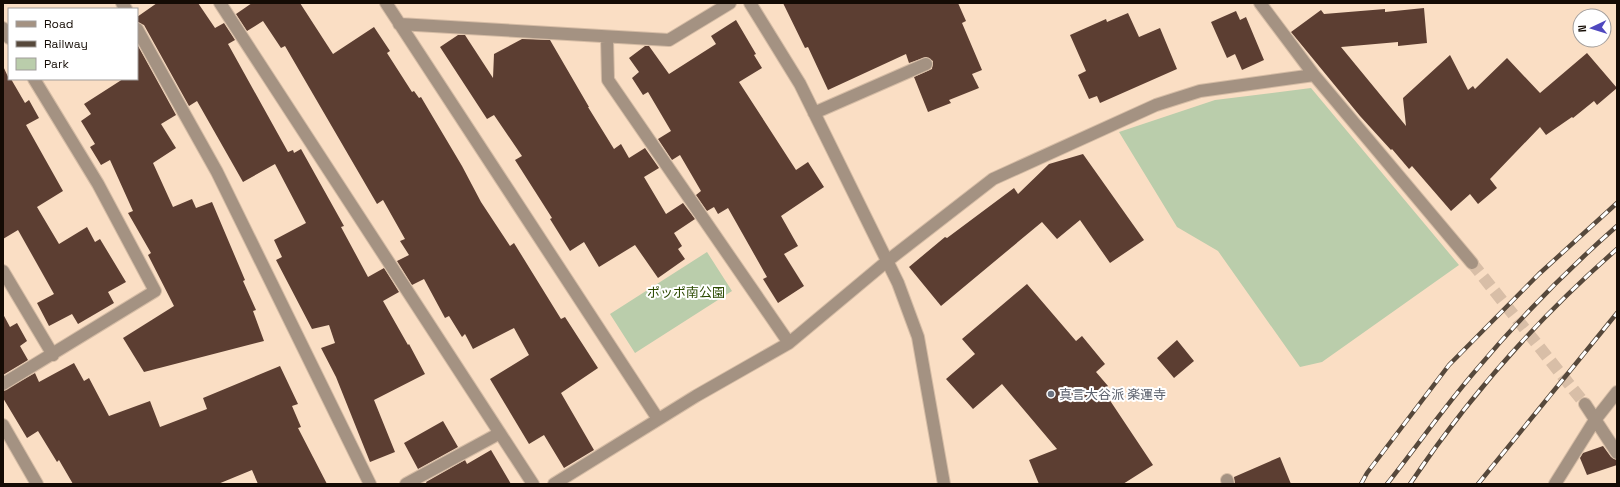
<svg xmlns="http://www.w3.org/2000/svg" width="1620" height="487" font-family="'Space Grotesk','Noto Sans JP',sans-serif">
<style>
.green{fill:#bacdab}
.building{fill:#5c3e32}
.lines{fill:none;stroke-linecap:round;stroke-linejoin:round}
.minor-tunnel{stroke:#d8bea7;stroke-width:12;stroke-dasharray:12 6;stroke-linecap:butt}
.minor-casing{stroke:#d5bca5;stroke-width:14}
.minor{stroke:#a49282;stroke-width:12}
.rail-casing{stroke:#56483b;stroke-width:4.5}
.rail{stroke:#fff;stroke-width:3;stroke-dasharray:9;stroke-linecap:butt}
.worship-dot{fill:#6b7280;stroke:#fff;stroke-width:1.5}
.labels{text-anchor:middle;stroke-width:4;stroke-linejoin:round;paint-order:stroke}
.park-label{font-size:13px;fill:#2b4900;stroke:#fff}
.worship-label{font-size:13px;fill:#5b616d;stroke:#fff;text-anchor:start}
</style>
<rect width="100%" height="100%" fill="#fadec4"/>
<!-- green -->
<path class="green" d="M1311,88L1459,265L1322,362L1300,367L1218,251L1177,227L1119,132L1215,100Z
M707,252L732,291L635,353L610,314Z"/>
<!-- building -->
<path class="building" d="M157,3H198L215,28L224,23L235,40L228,44L288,152L293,150L294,153L301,149L344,226L341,227L368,277L384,268L399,292L383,301L408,345L409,344L425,374L374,400L395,452L370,462L336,377L321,348L335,343L329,325L312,329L276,260L282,257L274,240L306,223L275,164L243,182L197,101L189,106L144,25L137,22V17Z
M252,3H300L333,54L374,27L390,51L387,53L412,92L414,91L419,98L421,97L462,166L481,202L510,246L514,243L561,319L565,317L598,368L561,393L594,450L564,468L544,435L529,444L490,379L529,355L514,328L473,349L465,334L462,337L449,316L445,318L424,279L412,285L397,261L409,255L400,241L405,239L383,200L377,204L285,46L281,48L263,21L247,31L236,14Z
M783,3H958L966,21L962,23L982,70L972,74L979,88L949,100L951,103L928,112L914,77L932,69L933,61L926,57L909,63L906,54L828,90L808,47L805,48Z
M1424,8L1427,43L1398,46V42L1341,47L1406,126L1403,98L1450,55L1468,90L1473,86L1475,89L1507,58L1540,93L1587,53L1617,88L1597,105L1594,101L1573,118L1572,117L1546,135L1540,127L1490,179L1497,188L1478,204L1470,194L1451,211L1412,166L1409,169L1392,149L1391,150L1360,116L1291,32L1321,10L1324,14L1385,9V12Z
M1236,11L1240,20L1246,17L1264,60L1242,70L1235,54L1227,58L1211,22Z
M1128,13L1139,37L1160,28L1177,69L1100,103L1097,96L1089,99L1078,75L1086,71L1070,35L1106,19L1107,22Z
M736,20L756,54L754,55L762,68L739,82L796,170L808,162L824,187L781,216L798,246L784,254L804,286L778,303L763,279L767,277L728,208L718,214L714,207L707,211L696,195L701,191L680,155L672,160L658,139L671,131L648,92L643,95L632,78L639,72L629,58L645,46H649L669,74L716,44L711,36Z
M458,35H465L493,78L494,54L522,39L550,40L589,107H588L614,149L621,144L629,158L645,148L659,168L644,177L666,214L683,203L695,219L674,233L682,246L678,249L685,259L658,278L635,245L599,267L584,242L570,251L550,219L552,218L515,160L522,156L494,115L487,119L440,47Z
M137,44L176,115L161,124L176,148L153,163L173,207L192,199L196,208L212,202L245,280L243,281L256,310L253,311L264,341L144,372L123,338L174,306L148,255L151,253L128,213L133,211L110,160L101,165L90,147L95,144L81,121L91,114L84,104L123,79H137Z
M3,66L9,79H11L25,103L29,100L39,118L26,125L63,191L37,207L59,244L87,227L95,242L100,239L126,282L108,292L114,303L78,324L72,314L49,326L37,303L54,294L18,230L3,239Z
M1083,154L1144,240L1110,263L1080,220L1057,239L1042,222L941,306L909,267L945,237L947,238L1014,188L1018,194L1049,164Z
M1027,284L1076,341L1082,336L1105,364L1096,372L1108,386L1103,390L1153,465L1123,484H1039L1029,460L1057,449L1002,384L973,409L946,379L975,354L962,339Z
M3,314L10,327L17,323L27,341L20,346L28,360L3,375Z
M1177,340L1194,361L1174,378L1157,358Z
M74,363L84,381L89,378L109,416L150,401L160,427L207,409L203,398L280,366L298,404L292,406L301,427L298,428L327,484H258L252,470L218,484H73L59,460L57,462L38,431L27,438L3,398V391L35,373L39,382Z
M443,421L458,447L418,469L404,443Z
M1603,446L1611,457L1617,460V465L1587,475L1580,458L1583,453Z
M491,450L511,484H427L426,482L465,460L467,464Z
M1280,457L1291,484H1235L1234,477Z"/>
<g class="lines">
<!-- minor-tunnel -->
<path class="minor-tunnel" d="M1472,263L1585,404"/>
<defs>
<path id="minor" d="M122,3L126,9
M220,3L533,484
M386,3L658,419
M750,3L800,84L898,283L918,337L944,484
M1260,3L1314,75L1472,263
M399,24L669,40L730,3
M3,28L9,38
M137,29L217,172L370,484
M607,38L608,80L789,343
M814,113L926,64
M3,271L53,355
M3,384L155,291L98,184L34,79
M1585,404L1617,453
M3,425L37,484
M1227,480L1228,484
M406,484L500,433
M554,484L696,396L789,343L886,262L993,179L1156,105L1200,91L1314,75
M1555,484L1595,420L1617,392"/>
</defs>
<!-- minor casing -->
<use href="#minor" class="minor-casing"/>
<!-- minor -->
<use href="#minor" class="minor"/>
<defs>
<path id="rail" d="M1361,484L1367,473L1449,365L1539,274L1617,203
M1387,484C1417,446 1445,406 1477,369C1520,318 1567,270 1617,226
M1410,484C1469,396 1537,319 1617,249
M1478,484L1617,313"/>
</defs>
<!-- rail casing -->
<use href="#rail" class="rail-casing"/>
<!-- rail -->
<use href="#rail" class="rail"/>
</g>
<!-- markers -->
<circle class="worship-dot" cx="1051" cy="394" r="4"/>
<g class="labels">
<!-- park labels -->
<g class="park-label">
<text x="686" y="297">ポッポ南公園</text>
</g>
<!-- worship labels -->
<g class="worship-label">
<text x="1059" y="399">真言大谷派 楽運寺</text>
</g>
</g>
<!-- border -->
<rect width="1620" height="487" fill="none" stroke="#140b04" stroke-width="8"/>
<!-- legend -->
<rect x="8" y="8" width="130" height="72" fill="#ffffff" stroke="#a19d9b"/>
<rect x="16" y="21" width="20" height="6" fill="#a49282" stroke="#a19d9b"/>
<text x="44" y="28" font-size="12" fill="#140b04">Road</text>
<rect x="16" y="41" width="20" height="6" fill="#56483b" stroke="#a19d9b"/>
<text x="44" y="48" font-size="12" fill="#140b04">Railway</text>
<rect x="16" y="58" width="20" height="12" fill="#bacdab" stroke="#a19d9b"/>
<text x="44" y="68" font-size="12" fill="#140b04">Park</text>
<!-- north arrow -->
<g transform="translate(1592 28) rotate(266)"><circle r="19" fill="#ffffff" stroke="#a19d9b"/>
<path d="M0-3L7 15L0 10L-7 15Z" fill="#4f48bf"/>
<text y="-6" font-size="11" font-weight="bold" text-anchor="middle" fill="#140b04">N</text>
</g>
</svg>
